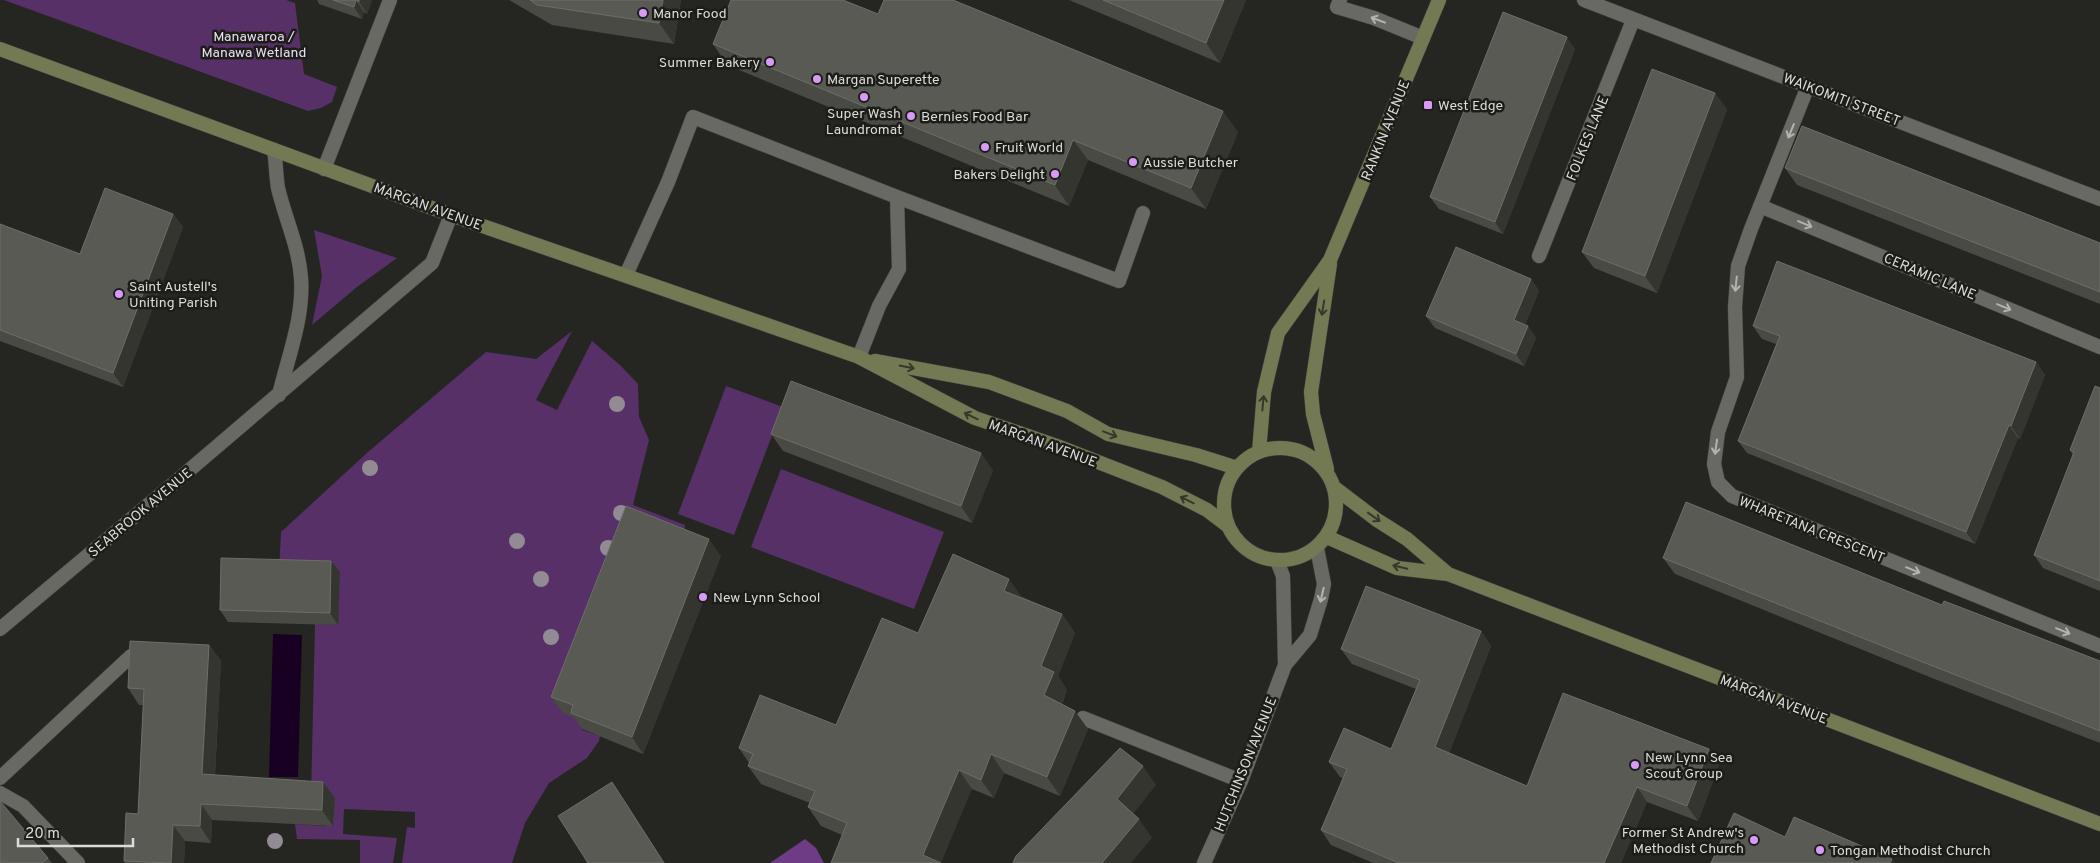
<svg xmlns="http://www.w3.org/2000/svg" width="2100" height="863" font-family="Overpass,sans-serif">
<style>
.green{fill:#563067}
.forest{fill:#6e3b85}
.water{fill:#180023}
.lines{fill:none;stroke-linecap:round;stroke-linejoin:round}
.service-casing{stroke:#434440;stroke-width:15}
.minor-casing{stroke:#434440;stroke-width:15}
.tertiary-casing{stroke:#434440;stroke-width:15}
.secondary-casing{stroke:#434440;stroke-width:15}
.service{stroke:#676962;stroke-width:14}
.minor{stroke:#676962;stroke-width:14}
.tertiary{stroke:#676962;stroke-width:14}
.secondary{stroke:#737a53;stroke-width:14}
.tree{fill:#928b94}
.wall{fill:#494a44}
.shaded-wall{fill:#34352f}
.building{fill:#595a54;stroke:#6d6e69}
.oneway{stroke:#b2b4af}
.oneway2{stroke:#36392a}
.poi-dot{fill:#d99af7;stroke:#1c1d18;stroke-width:2}
.labels{text-anchor:middle;stroke-width:5;stroke-linejoin:round;paint-order:stroke}
.poi-label{font-size:14px;fill:#dbdcd8;stroke:#1c1d18;text-anchor:start}
.park-label{font-size:14px;fill:#ebddf2;stroke:#1c1d18}
.street-label{font-size:14px;fill:#dbdcd8;stroke:#1c1d18}
</style>
<rect width="100%" height="100%" fill="#252621"/>
<!-- green -->
<path class="green" d="M4,0H286L295,3L304,74L337,87L332,102L321,108L308,111Z
M314,230L397,258L357,287L312,325L322,276Z
M572,331L536,400L557,410L592,341L620,365L638,384L639,417L649,440L633,505L685,525L683,541L585,722L582,730L600,736L599,741L587,758L549,783L525,823L512,863H402L407,827L415,828V812L344,809L343,834L397,838L393,863H360V840L297,839L295,824L326,826L327,798L311,797L315,624L338,625L339,573L279,571L281,532L368,452L486,352L536,359Z
M726,386L783,407L734,535L678,514Z
M781,469L944,532L914,609L751,547Z"/>
<!-- forest -->
<path class="forest" d="M805,839L816,848L824,863H770Z"/>
<!-- water -->
<path class="water" d="M273,634L302,635L298,777H269Z"/>
<g class="lines">
<defs>
<path id="service" d="M1340,0L1337,7L1374,18L1423,38
M324,169L390,0
M897,197L1119,281L1143,213
M626,275L668,182L693,117L897,197L899,269L879,306L859,357
M1083,718L1241,781
M0,778L131,656
M0,793L23,806L78,863"/>
<path id="minor" d="M1584,0L2100,199
M1808,86L1751,229L1738,266L1735,307L1737,377L1718,432L1714,464L1718,482L1732,496L2100,646
M1760,206L2100,347
M1539,256L1633,20"/>
<path id="tertiary" d="M274,150C276,162 276,176 278,188C285,218 299,247 301,278C304,317 288,357 279,395
M1277,561L1283,576L1285,665
M0,629L173,484L432,263L451,215
M1204,863L1241,781L1285,665L1310,635L1321,599L1324,584L1317,548"/>
<path id="secondary" d="M0,49L451,215L859,357L975,418L1057,446L1162,487L1207,510L1228,526
M875,361L989,382L1067,411L1108,434L1196,455L1237,468
M1224 504a56 56 0 1 1 112 0a56 56 0 1 1-112 0Z
M1259,452L1264,392L1278,333L1330,260L1439,0
M1327,469L1313,414L1311,392L1330,264
M1335,488L1377,520L1407,539L1448,574
M1327,537L1397,568L1448,574L2100,824"/>
</defs>
<!-- service casing -->
<use href="#service" class="service-casing"/>
<!-- minor casing -->
<use href="#minor" class="minor-casing"/>
<!-- tertiary casing -->
<use href="#tertiary" class="tertiary-casing"/>
<!-- secondary casing -->
<use href="#secondary" class="secondary-casing"/>
<!-- service -->
<use href="#service" class="service"/>
<!-- minor -->
<use href="#minor" class="minor"/>
<!-- tertiary -->
<use href="#tertiary" class="tertiary"/>
<!-- secondary -->
<use href="#secondary" class="secondary"/>
</g>
<!-- trees -->
<g class="tree">
<circle cx="617" cy="404" r="8"/>
<circle cx="370" cy="468" r="8"/>
<circle cx="621" cy="513" r="8"/>
<circle cx="517" cy="541" r="8"/>
<circle cx="608" cy="548" r="8"/>
<circle cx="541" cy="579" r="8"/>
<circle cx="551" cy="637" r="8"/>
<circle cx="275" cy="841" r="8"/>
</g>
<!-- wall -->
<path class="wall" d="M317,0H372L367,14L364,12L362,19L319,4Z
M509,0H681L674,44L552,25Z
M1069,0H1246L1220,63Z
M878,14L1238,132L1206,209L1088,160L1069,206L727,65L713,44Z
M1575,49L1503,234L1439,209L1430,197Z
M1715,93L1727,110L1657,293L1594,268L1582,252Z
M1785,168L2100,243V304L1797,185Z
M173,214L183,227L123,387L0,341V224L80,254Z
M1531,279L1539,291L1525,325L1528,326L1536,338L1524,366L1435,328L1426,316Z
M1753,326L2036,362L2045,375L2020,439L2018,438L1975,544L1747,453L1738,441L1776,344L1762,339Z
M2100,388V591L2043,568L2034,555L2073,455L2070,450Z
M771,434L993,470L972,523L783,451Z
M721,556L643,754L582,729L574,718L563,713L551,697Z
M1663,558L1942,605L2100,661V743L1932,678L1675,574Z
M340,572L338,625L228,622L220,610Z
M1022,597L1062,614L1075,633L1058,676L1067,690L1062,704L1088,729L1060,796L1004,773L994,798L972,789L842,835L821,826L808,807L810,803L761,784L748,766L749,763L739,748L836,725L918,633Z
M1481,631L1491,646L1449,753L1527,786L1719,765L1698,821L1647,802L1621,863H1373L1331,845L1321,830L1343,778L1340,777L1329,762L1391,749L1416,689L1352,664L1341,649Z
M209,645L221,661L215,775L323,782L335,798L333,826L212,820L211,843L185,841L184,863H125L124,861L138,814L143,705H139L128,688Z
M48,858L52,863H0Z"/>
<!-- shaded-wall -->
<path class="shaded-wall" d="M356,0L364,12L362,19L354,7Z
M359,0H372L367,14L359,2Z
M663,0H681L674,44L659,23Z
M1224,0H1246L1220,63L1206,43Z
M1567,37L1575,49L1503,234L1495,222Z
M1715,93L1727,110L1657,293L1645,276Z
M1223,111L1238,132L1206,209L1191,188Z
M1073,140L1088,160L1069,206L1055,185Z
M173,214L183,227L123,387L113,373Z
M1531,279L1539,291L1522,332L1514,320Z
M1528,326L1536,338L1524,366L1516,354Z
M2036,362L2045,375L2020,439L2011,426Z
M2009,425L2018,438L1975,544L1966,532Z
M981,453L993,470L972,523L961,506Z
M709,539L721,556L643,754L632,737Z
M331,561L340,572L338,625L330,613Z
M1009,579L1022,597L1017,609L1004,591Z
M1062,614L1075,633L1058,676L1067,690L1057,714L1044,695L1041,666Z
M1481,631L1491,646L1446,762L1435,747Z
M209,645L221,661L214,790L202,774Z
M1075,711L1088,729L1060,796L1047,777Z
M1709,749L1719,765L1698,821L1687,806Z
M991,754L1004,773L994,798L981,780Z
M1143,766L1156,785L1130,818L1117,799Z
M959,770L972,789L941,863L923,855Z
M323,782L335,798L333,826L322,810Z
M612,782L623,798L665,863H664Z
M1637,787L1647,802L1621,863H1604Z
M201,804L212,820L211,843L200,826Z
M1139,819L1152,838L1131,863H1102Z
M173,825L185,841L184,863H171Z
M1892,859L1895,863H1890Z"/>
<!-- building -->
<path class="building" d="M333,0H359V2L356,0L354,7Z
M530,0H663L659,23L537,5Z
M731,0H843L878,14L884,0H953L1223,111L1191,188L1073,140L1055,185L713,44Z
M1103,0H1224L1206,43Z
M1503,12L1567,37L1495,222L1430,197Z
M1652,69L1715,93L1645,276L1582,252Z
M1802,126L2100,243V292L1785,168Z
M105,188L173,214L113,373L0,330V224L80,254Z
M1456,247L1531,279L1514,320L1528,326L1516,354L1426,316Z
M1777,261L2036,362L2011,426L2009,425L1966,532L1738,441L1780,336L1753,326Z
M791,381L981,453L961,506L771,434Z
M2095,386L2100,388V581L2034,555L2074,452L2070,450Z
M1686,502L1942,605L1944,601L2100,661V731L1920,661L1663,558Z
M626,506L709,539L632,737L571,713L573,705L551,697Z
M953,554L1009,579L1004,591L1062,614L1041,666L1054,672L1044,695L1075,711L1047,777L991,754L981,780L959,770L923,855L941,863H831L847,823L808,807L815,791L748,766L753,754L739,748L760,695L836,725L882,618L918,633Z
M221,558L331,561L330,613L220,610Z
M1366,586L1481,631L1435,747L1527,786L1563,693L1709,749L1687,806L1637,787L1604,863H1399L1321,830L1347,769L1329,762L1344,728L1391,749L1420,680L1341,649Z
M130,641L209,645L202,774L323,782L322,810L201,804L200,826L173,825L171,863L124,861L126,813L138,814L144,689L128,688Z
M1120,748L1143,766L1117,799L1139,819L1102,863H1013L1016,856Z
M612,782L664,863H588L558,816Z
M0,801L48,858L42,863H0Z
M1734,813L1785,837L1794,817L1892,859L1890,863H1711Z"/>
<!-- one-way arrows -->
<defs><path id="oneway-shaft" d="M-6 0H5M1.5-3L5.5 0L1.5 3" fill="none" stroke-width="1.6" stroke-linecap="round" stroke-linejoin="round" transform="scale(1.25)"/></defs>
<g class="oneway">
<use href="#oneway-shaft" transform="translate(1378 20) rotate(-159)"/>
<use href="#oneway-shaft" transform="translate(1791 131) rotate(112)"/>
<use href="#oneway-shaft" transform="translate(1805 224) rotate(23)"/>
<use href="#oneway-shaft" transform="translate(1736 284) rotate(96)"/>
<use href="#oneway-shaft" transform="translate(2004 307) rotate(23)"/>
<use href="#oneway-shaft" transform="translate(1716 447) rotate(98)"/>
<use href="#oneway-shaft" transform="translate(1913 570) rotate(22)"/>
<use href="#oneway-shaft" transform="translate(1322 595) rotate(103)"/>
<use href="#oneway-shaft" transform="translate(2063 631) rotate(22)"/>
</g>
<g class="oneway2">
<use href="#oneway-shaft" transform="translate(1323 308) rotate(99)"/>
<use href="#oneway-shaft" transform="translate(907 367) rotate(11)"/>
<use href="#oneway-shaft" transform="translate(1263 403) rotate(-85)"/>
<use href="#oneway-shaft" transform="translate(971 416) rotate(-154)"/>
<use href="#oneway-shaft" transform="translate(1110 434) rotate(21)"/>
<use href="#oneway-shaft" transform="translate(1187 500) rotate(-154)"/>
<use href="#oneway-shaft" transform="translate(1374 517) rotate(36)"/>
<use href="#oneway-shaft" transform="translate(1400 567) rotate(-167)"/>
</g>
<!-- markers -->
<g class="poi-dot">
<circle cx="643" cy="13" r="5"/>
<circle cx="770" cy="62" r="5"/>
<circle cx="817" cy="79" r="5"/>
<circle cx="864" cy="97" r="5"/>
<rect x="1423" y="100" width="10" height="10" rx="2.5"/>
<circle cx="911" cy="116" r="5"/>
<circle cx="985" cy="147" r="5"/>
<circle cx="1133" cy="162" r="5"/>
<circle cx="1055" cy="174" r="5"/>
<circle cx="119" cy="294" r="5"/>
<circle cx="703" cy="597" r="5"/>
<circle cx="1635" cy="765" r="5"/>
<circle cx="1754" cy="840" r="5"/>
<circle cx="1820" cy="850" r="5"/>
</g>
<g class="labels">
<!-- poi labels -->
<g class="poi-label">
<text x="653" y="18">Manor Food</text>
<text x="760" y="67" text-anchor="end">Summer Bakery</text>
<text x="827" y="84">Margan Superette</text>
<text x="1438" y="110">West Edge</text>
<text x="864" y="118" text-anchor="middle">Super Wash<tspan x="864" dy="16">Laundromat</tspan></text>
<text x="921" y="121">Bernies Food Bar</text>
<text x="995" y="152">Fruit World</text>
<text x="1143" y="167">Aussie Butcher</text>
<text x="1045" y="179" text-anchor="end">Bakers Delight</text>
<text x="129" y="291">Saint Austell's<tspan x="129" dy="16">Uniting Parish</tspan></text>
<text x="713" y="602">New Lynn School</text>
<text x="1645" y="762">New Lynn Sea<tspan x="1645" dy="16">Scout Group</tspan></text>
<text x="1744" y="837" text-anchor="end">Former St Andrew's<tspan x="1744" dy="16">Methodist Church</tspan></text>
<text x="1830" y="855">Tongan Methodist Church</text>
</g>
<!-- park labels -->
<g class="park-label">
<text x="254" y="41">Manawaroa /<tspan x="254" dy="16">Manawa Wetland</tspan></text>
</g>
<!-- street labels -->
<g class="street-label">
<text transform="translate(1842 99) rotate(21)" y="5">WAIKOMITI STREET</text>
<text transform="translate(1385 130) rotate(-68)" y="5">RANKIN AVENUE</text>
<text transform="translate(1587 138) rotate(-68)" y="5">FOLKES LANE</text>
<text transform="translate(428 206) rotate(20)" y="5">MARGAN AVENUE</text>
<text transform="translate(1930 276) rotate(23)" y="5">CERAMIC LANE</text>
<text transform="translate(1043 443) rotate(20)" y="5">MARGAN AVENUE</text>
<text transform="translate(140 512) rotate(-40)" y="5">SEABROOK AVENUE</text>
<text transform="translate(1812 529) rotate(22)" y="5">WHARETANA CRESCENT</text>
<text transform="translate(1774 699) rotate(21)" y="5">MARGAN AVENUE</text>
<text transform="translate(1245 764) rotate(-68)" y="5">HUTCHINSON AVENUE</text>
</g>
</g>
<!-- scale -->
<path d="M18 838v8h115v-8" fill="none" stroke="#dbdcd8" stroke-width="2.5"/>
<text x="25" y="838" font-size="15" fill="#dbdcd8" stroke="#1c1d18" stroke-width="4" paint-order="stroke">20 m</text>
</svg>
